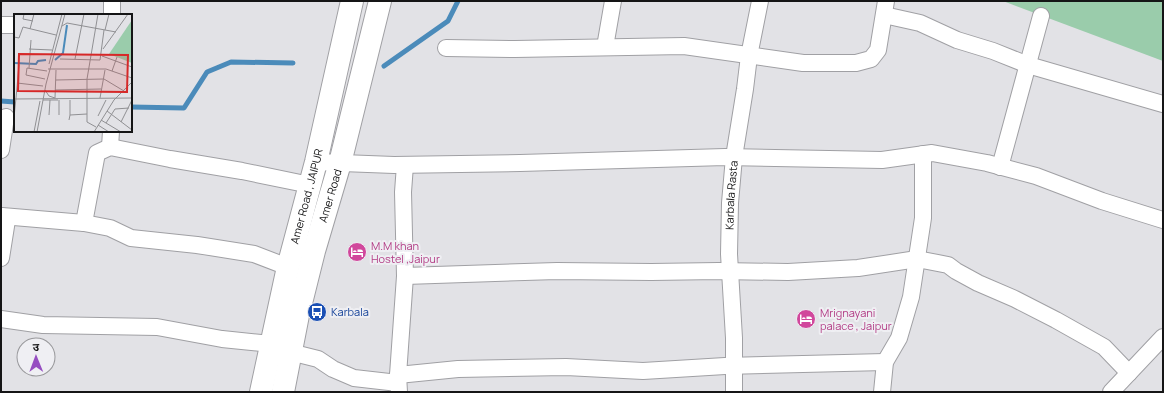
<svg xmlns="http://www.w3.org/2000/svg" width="1164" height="393" font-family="Manrope,'Noto Sans Devanagari',sans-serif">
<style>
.green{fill:#9accab}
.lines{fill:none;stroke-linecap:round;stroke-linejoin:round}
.stream{stroke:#4b8bba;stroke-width:5}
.minor-casing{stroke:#a0a0a4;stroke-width:18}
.secondary-casing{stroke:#a0a0a4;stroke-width:24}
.minor{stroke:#fff;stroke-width:16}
.secondary{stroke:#fff;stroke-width:22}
.labels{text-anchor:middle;stroke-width:4;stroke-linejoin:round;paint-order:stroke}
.street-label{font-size:11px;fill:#151516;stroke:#efeff3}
.hotel-label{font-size:11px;fill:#b23c85;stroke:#efeff3;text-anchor:start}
.transit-label{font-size:11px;fill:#164399;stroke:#efeff3;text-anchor:start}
.inset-river{fill:none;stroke:#4b8bba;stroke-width:2}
.inset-road{fill:none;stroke:#909093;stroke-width:1}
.view{fill:#d62828;fill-opacity:0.15;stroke:#d62828;stroke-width:2}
.inset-edge{fill:none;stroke:#151516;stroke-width:2}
</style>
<rect width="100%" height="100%" fill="#e2e2e6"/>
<!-- green -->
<path class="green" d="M1003,1H1163V61Z"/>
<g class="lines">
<!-- stream -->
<path class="stream" d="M384,66L448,21L458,1
M1,101L15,102
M131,107L184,108L207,72L231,62L293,63"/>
<defs>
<g id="minor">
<path d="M112,15V1"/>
<path d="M884,15L920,23L957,40L993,51L1028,65L1163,104"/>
<path d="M1,25H15"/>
<path d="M605,47L613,1"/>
<path d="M446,48L515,49L684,46L803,63H856L871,59L878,50L886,1"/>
<path d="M110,147L111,131"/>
<path d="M1,150L6,117"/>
<path d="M316,162L394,165L520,163L725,157L882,160L932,153L987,163L1036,176L1102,201L1163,220"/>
<path d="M1000,167L1041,16"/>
<path d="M1,216L7,220L1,258"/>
<path d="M2,216L84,223"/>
<path d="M288,267L254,254L197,245L131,238L110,228L84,223L97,153L110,147L170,159L242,171L310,185"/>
<path d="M405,276L557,271L651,272L719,271L788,272L858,268L917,259L948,265L956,271L978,283L1015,299L1056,320L1104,347L1129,373"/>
<path d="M1,319L43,325L157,327L222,339L271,344"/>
<path d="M290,352L318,359L333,369L354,378L398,383"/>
<path d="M398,375L458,369L566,367L643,371L725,366L885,362"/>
<path d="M399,392L398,375L405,276L403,192L405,165"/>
<path id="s1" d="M734,392V338L729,254L730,203L734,157L745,89L749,56L760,1"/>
<path d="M882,392L885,362L899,338L911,297L923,218V154"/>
<path d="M1111,392L1163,337"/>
</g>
<g id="secondary">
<path id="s2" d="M261,392L288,267L316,162L352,1"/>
<path id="s3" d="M283,392L298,315L314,251L340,163L380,1"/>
</g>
</defs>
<!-- minor casing -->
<use href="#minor" class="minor-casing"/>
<!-- secondary casing -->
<use href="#secondary" class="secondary-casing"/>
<!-- minor -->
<use href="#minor" class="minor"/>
<!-- secondary -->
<use href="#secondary" class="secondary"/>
</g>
<!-- icons -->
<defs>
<symbol id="hotel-disc" viewBox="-11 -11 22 22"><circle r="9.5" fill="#d1479c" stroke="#efeff3"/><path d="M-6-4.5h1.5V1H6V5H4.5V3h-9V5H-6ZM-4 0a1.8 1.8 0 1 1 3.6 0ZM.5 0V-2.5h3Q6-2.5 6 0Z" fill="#fff"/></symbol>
<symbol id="bus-disc" viewBox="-11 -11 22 22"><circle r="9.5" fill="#1a4fb4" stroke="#efeff3"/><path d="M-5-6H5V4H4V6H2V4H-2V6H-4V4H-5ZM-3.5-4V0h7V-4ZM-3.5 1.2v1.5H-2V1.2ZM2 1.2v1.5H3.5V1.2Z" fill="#fff"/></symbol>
</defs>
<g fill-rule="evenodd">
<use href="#hotel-disc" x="346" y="241" width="22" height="22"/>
<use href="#bus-disc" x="306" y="301" width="22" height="22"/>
<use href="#hotel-disc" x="795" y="308" width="22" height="22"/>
</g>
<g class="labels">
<!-- street labels -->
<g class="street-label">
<text dy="4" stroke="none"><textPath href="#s1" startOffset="197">Karbala Rasta</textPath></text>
<text dy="4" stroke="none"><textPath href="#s2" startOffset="201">Amer Road , JAIPUR</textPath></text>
<text dy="4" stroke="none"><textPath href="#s3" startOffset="202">Amer Road</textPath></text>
</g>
<!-- hotel labels -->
<g class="hotel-label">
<text x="371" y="250">M.M khan<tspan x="371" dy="13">Hostel ,Jaipur</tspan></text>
<text x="820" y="317">Mrignayani<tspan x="820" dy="13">palace , Jaipur</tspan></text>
</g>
<!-- transit labels -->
<g class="transit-label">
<text x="331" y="316">Karbala</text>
</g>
</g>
<!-- overview -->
<g transform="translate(14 14)">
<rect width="118" height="118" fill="#e2e2e6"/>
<path d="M118,6V49L95,40Z" fill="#9accab"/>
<path class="inset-river" d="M41,46L49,39L53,11M0,49L22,50L24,47L32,46"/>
<path class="inset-road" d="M10,0L9,5L19,7M48,12L53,9L102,18M16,15L20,0M91,16L95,0M0,23L5,24L9,13L42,21M15,35L38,36M89,35L114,0M88,42L118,53M46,45L86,46L90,16M61,45L70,0M35,50L48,0M15,54L17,26M34,55H92L118,64M98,57L103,43M31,65L12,61L13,54L33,57M42,66L90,65L110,77M3,69L29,72M31,76L35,82L41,84M41,76L87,75M2,84L5,51M41,84L42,56M86,84L91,56M0,85L118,84M29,86H44M93,97L118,116M35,101L36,86M45,101V86M56,101V86M84,102L92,86M0,103L2,84M55,106L56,101L73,100M87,106L107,118M107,108L118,86M92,109L101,95L115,94M84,111L95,118M82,113L73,108V65L84,0M20,118L26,87M23,118L32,70L51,0M80,118L100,86L118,68"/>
<path class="view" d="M5,40L114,41L113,78L4,77Z"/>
<rect width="118" height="118" class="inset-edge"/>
</g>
<!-- border -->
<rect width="1164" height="393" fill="none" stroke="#151516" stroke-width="4"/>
<!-- north arrow -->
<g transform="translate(36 357) rotate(359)"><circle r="19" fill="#efeff3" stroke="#98989b"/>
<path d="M0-3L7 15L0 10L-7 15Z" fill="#964ec1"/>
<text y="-6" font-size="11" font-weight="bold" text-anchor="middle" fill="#151516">उ</text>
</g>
</svg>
